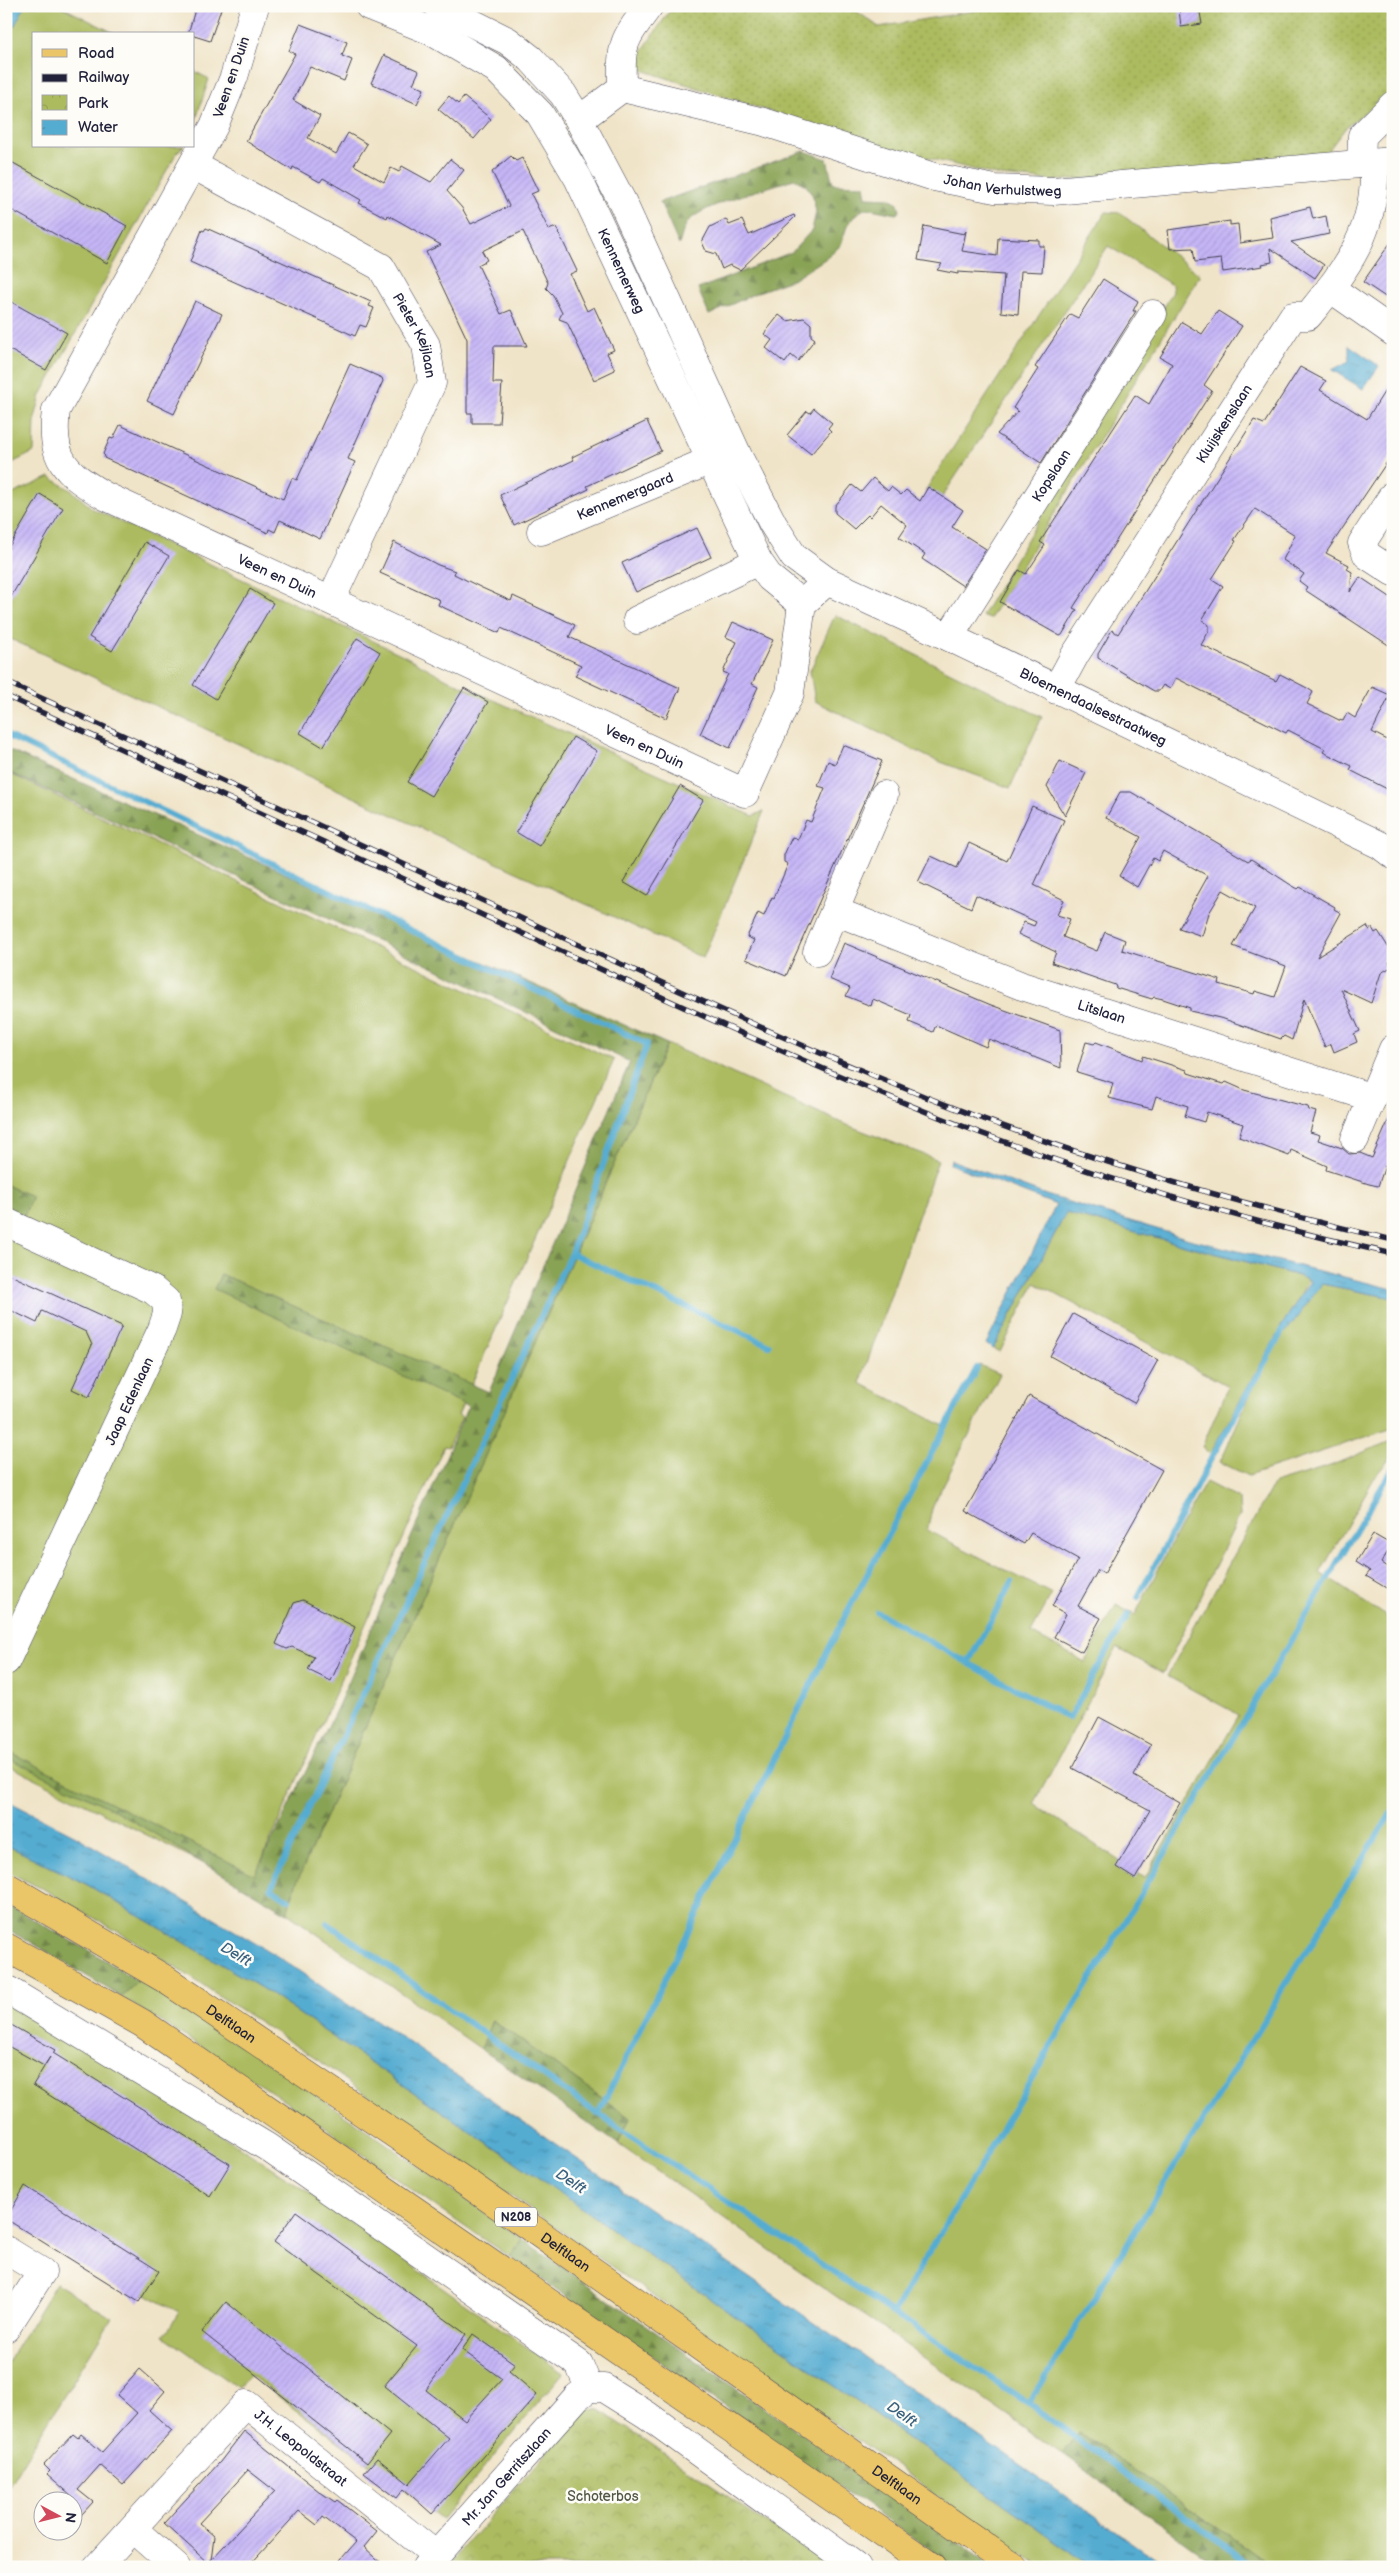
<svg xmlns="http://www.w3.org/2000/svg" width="1399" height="2573" font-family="'Balsamiq Sans',sans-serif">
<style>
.grass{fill:#acbb5e;stroke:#676e4c}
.forest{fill:url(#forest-firs);stroke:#566248}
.park{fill:url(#park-crowns);stroke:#676e4c}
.garden{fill:url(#garden-dots);stroke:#676e4c}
.water{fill:url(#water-ripples);stroke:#3b6786}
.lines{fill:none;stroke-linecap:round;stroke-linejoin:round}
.stream{stroke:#54acd1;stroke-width:6}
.building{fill:url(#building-hatch);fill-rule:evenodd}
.minor-casing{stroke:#413f50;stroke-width:29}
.major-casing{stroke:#413f50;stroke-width:29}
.minor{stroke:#fff;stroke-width:28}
.major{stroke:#ebc669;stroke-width:28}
.rail-casing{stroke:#22223b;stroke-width:5.5}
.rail{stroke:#fdfcf7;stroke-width:4;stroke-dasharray:11;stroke-linecap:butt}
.labels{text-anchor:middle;stroke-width:5;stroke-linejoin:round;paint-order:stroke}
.shield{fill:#fdfcf7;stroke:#646373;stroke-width:1}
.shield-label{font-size:12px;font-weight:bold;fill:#22223b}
.street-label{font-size:14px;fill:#22223b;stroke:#fdfcf7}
.park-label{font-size:14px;fill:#525847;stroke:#fdfcf7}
.water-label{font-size:15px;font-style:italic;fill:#38607e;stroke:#fdfcf7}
</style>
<defs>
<pattern id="forest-firs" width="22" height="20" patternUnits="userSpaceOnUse" patternTransform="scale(1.25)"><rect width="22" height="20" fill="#89a355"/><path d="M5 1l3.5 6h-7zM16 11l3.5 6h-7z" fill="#708448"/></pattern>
<pattern id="park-crowns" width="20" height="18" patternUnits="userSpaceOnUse" patternTransform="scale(1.25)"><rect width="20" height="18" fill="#acbb5e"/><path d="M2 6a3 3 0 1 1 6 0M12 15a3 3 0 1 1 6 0" fill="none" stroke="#94a053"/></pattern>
<pattern id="garden-dots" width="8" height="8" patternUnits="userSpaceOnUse" patternTransform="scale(1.25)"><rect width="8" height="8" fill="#acbb5e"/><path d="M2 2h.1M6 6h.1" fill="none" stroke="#94a053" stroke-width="1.8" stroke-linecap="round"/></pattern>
<pattern id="water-ripples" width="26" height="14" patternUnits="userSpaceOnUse" patternTransform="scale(1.25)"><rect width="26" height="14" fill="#54acd1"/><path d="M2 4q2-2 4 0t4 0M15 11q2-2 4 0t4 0" fill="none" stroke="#458cab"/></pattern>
<pattern id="building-hatch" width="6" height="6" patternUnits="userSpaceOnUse" patternTransform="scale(1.25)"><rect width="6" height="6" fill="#c6b6f7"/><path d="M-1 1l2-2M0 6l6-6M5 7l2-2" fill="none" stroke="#aa9cd5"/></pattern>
</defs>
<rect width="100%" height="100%" fill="#fdfcf7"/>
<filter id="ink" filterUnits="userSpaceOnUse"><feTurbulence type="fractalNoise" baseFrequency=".02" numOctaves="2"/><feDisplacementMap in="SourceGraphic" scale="10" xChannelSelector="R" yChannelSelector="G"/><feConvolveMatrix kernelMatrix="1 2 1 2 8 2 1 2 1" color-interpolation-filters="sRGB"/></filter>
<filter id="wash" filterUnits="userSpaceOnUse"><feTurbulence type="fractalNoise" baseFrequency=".0096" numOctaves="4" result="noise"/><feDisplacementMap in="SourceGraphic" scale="20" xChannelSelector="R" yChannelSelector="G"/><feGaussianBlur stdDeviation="1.12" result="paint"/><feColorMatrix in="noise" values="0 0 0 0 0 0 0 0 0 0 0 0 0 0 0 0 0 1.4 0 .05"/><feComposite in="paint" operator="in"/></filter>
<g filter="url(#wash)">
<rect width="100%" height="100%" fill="#f0e4c8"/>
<!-- grass -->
<path class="grass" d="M6,6H60L116,34H34V146H184L177,152L41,395L35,418L34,452L6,466Z
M194,71L209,79L194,125Z
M1106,212L1120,213L1200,275L990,619L982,616L1173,292L1172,285L1108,246L940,500L925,491Z
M50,477L72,491L93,509L403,655L449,680L753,816L764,811L703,958L6,637V499L8,496Z
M835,615L1042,717L1010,788L930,758L815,701L810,671Z
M6,772L614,1060L458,1415L462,1417L448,1447L444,1446L250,1887L6,1764Z
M667,1044L842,1123L938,1160L860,1383L946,1427L979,1365L1000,1374L933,1505L927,1530L1052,1594L1031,1633L1085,1662L1116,1605L1135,1615L1180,1527L1206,1482L1239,1499L1240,1515L1163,1673L1117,1648L1034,1804L1145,1878L1239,1715L1167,1676L1274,1483L1330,1466L1393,1440V1455L1376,1475L1320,1573L1393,1621V2567H1273L1079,2432L1062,2454L618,2144L630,2118L492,2020L481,2049L287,1913L296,1884Z
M1066,1213L1299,1276L1308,1280L1296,1303L1322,1284L1393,1298V1428L1248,1476L1220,1462L1277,1335L1210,1454L1202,1447L1228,1386L1035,1283L1000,1352L993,1349Z
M6,1845L86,1884L263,1989L536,2176L1092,2567H1039L319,2061L146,1948L49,1892L6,1871Z
M138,1981C271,2061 396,2150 522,2239L510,2257C439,2211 373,2160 304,2113C244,2073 183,2035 121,1997Z
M6,1996L303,2188L563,2373L442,2519L250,2375L238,2388L164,2336L179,2312L149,2296L79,2250L73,2256L6,2214Z
M56,2283L112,2318L6,2490V2365Z"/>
<!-- forest -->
<path class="forest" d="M804,151L827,159L833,184L864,185L866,197L889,198L898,203L900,211L896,214L866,208L856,214L847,226L841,245L828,257L794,279L758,292L709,315L698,289L792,252L812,230L816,212L813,196L806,185L794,179C768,188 712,202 692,218C684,224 682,235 679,245L660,202Z
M6,749L667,1044L296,1884L287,1913L116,1811L6,1757V1750L255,1875L338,1706L468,1406L214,1289L221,1274L489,1392L630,1062L390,947L6,771Z
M6,1185L32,1196L24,1216L6,1207Z
M6,1904L95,1954L138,1981L121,1997L31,1942L6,1930Z
M492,2020L630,2118L618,2144L481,2049Z
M522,2239L993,2567H954L510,2257Z
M1079,2432L1264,2560L1273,2567H1221L1062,2454Z"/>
<!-- park -->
<path class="park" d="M585,2409L600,2410L832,2567H447Z"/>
<!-- garden -->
<path class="garden" d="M673,6H849L879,27L1002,6H1393V93L1347,126L1321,160L1054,181L1000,176L864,142L639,69L640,54Z"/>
<!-- water -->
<path class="water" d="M6,6H25L6,42Z
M1349,345L1379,366L1363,389L1332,370L1349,361Z
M951,1160L1046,1195L1189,1239L1393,1289V1298L1322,1284L1286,1332L1280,1328L1310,1281L1299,1276L1066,1213L993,1349L986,1344L1056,1205L950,1164Z
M6,1800L76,1836L280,1958L350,2006L376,2020L1168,2567H1092L536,2176L263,1989L86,1884L6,1845Z"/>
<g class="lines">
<!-- stream -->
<path class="stream" d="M6,735L647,1044L571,1253
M1138,1597L1213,1455L1283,1330
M877,1612L968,1663L1012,1582
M968,1663L1069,1718L1128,1615
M289,1900L271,1888L571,1253L769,1345
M327,1923L598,2114L1029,2404L1255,2567
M598,2114L846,1614L977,1368
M893,2313L1393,1468
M1029,2404L1393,1810"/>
</g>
<g id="blocks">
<!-- building -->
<path class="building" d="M196,6H222L210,41L188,34Z
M1199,7L1202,24L1181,27L1179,9Z
M300,24L347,42L342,56L352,60L344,81L310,67L293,100L320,116L308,138L336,154L348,133L357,138L367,144L354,165L384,182L391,168L399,172L402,166L431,182L450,159L464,170L447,191L462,208L471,224L509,206L492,172L511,156L516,161L522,158L538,191L531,194L549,230L556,227L577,271L570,274L587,311L594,307L614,350L607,353L615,370L594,380L567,322L559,319L562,313L553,295L546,288L548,283L523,231L482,251L487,260L478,265L501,314L511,310L527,346H494L493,383H502L499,423H472V413H467V339L426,252L441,245L388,215L387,218L359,203L361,200L323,178L320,182L293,167L292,170L246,141L295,54L289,51Z
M384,55L419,71L413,84L424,89L417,104L371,83Z
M449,96L458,104L464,97L491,119L474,139L438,109Z
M6,159L127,226L107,263L6,207Z
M1310,207L1313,219L1326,216L1329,234L1291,242L1324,265L1315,278L1270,248L1272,262L1262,264L1263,266L1223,272L1221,259L1195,262L1193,248L1170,249L1168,230L1230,221V225L1238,224L1240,243L1273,238L1270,217Z
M794,215L795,217L740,270L730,265L722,269L716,254L706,251L702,242L710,227L726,219L729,225L742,220L749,235Z
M924,226L964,234L966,231L962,251L997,256L998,238L1039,240V246H1044L1042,272L1021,271L1018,314L1001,312L1004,275L958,272V274L937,270L942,264L918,260Z
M206,228L371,302L369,306L374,308L366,327L360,325L355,336L190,262L202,230L204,231Z
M1393,239V302L1363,282Z
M1103,279L1138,301L1133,311H1136L1041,463L997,434L1018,411L1013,408L1038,369L1035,367L1070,314L1078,318Z
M6,299L67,333L46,370L6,348Z
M195,301L222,314L174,414L147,401Z
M1218,311L1242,326L1204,385L1212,391L1073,608L1077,610L1062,635L1060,636L1000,602L1019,570L1026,574L1045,545L1040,542L1135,395L1149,404L1172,364L1160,357L1182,322L1202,334Z
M779,315L787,321L804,318L811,324V336L815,339L798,361L791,355L785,363L766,348L772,340L764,334Z
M350,364L382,378L383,381L348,459L355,462L320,539L280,520L275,532L269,529L268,533L104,458L105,456L103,454L110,438L113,439L120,425L283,499L292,478L297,480Z
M1300,367L1326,381L1320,390L1367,419L1393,378V453L1326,553L1349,565L1347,569L1352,572L1350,592L1360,577L1393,599V648L1305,590L1307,587L1299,581L1304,574L1283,560L1295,535L1255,509L1234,540L1236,541L1212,579L1223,586L1202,620L1209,625V631L1201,645L1276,681L1280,674L1307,688L1313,692L1307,704L1339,720L1343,721L1347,713L1355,718L1372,687L1390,695L1372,732L1393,743V792L1350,770L1352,766L1323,752L1325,749L1288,730L1286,733L1176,678L1170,689L1163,685L1159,691H1154L1098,658V654L1112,630L1118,634L1254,420L1264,424Z
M814,408L832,423L828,428L831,431L811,454L787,435L807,411L810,413Z
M647,421L661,451L587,486L589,489L514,525L500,495L574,460L572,457Z
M873,478L888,491L891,487L901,495L906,490L920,501L928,487L963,510L952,527L986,549L963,586L922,559L925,554L899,537L907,525L881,504L870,517L868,515L854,529L835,513V506L852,485L861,492Z
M40,494L63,508L6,605V552Z
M697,528L711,557L636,592L622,563Z
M145,542L169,556L112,651L89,637Z
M394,542L438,565L455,571L454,574L482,588L511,601L513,596L575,625L569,637L680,688L666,718L575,676L581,665L501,628L499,633L438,605L440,600L380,573Z
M250,589L273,603L216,699L193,685Z
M733,622L773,640L752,684L758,687L730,748L700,734L728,674L723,672L737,642L726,637Z
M357,638L380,652L323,747L300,733Z
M464,688L488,702L431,796L407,782Z
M573,737L597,751L539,846L516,832Z
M843,745L882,761L786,976L746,959L754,940L747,937L758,913L764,916L772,897L774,898L788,864L784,862V855L792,837L798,839L806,820L811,822L825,788L818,786L828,761L835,764Z
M1060,761L1086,773L1065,816L1047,787Z
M680,786L703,800L647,896L623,882Z
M1120,792H1131L1248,861L1251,859L1291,885L1298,889L1300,887L1335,907L1334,909L1341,913L1317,957L1367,926L1369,930L1372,928L1375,933L1378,931L1392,953L1389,955L1392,961L1389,962L1391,967L1381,973L1371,1003L1341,989L1360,1031L1354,1034L1357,1042L1334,1052L1331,1044L1325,1047L1304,999L1292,1040L1284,1036L1281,1039L1224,1019L1190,1011V1008L1163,999L1154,997L1152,999L1116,988L1115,985L1052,963L1056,952L1018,934L1024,922L1034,926L1036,922L976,895L971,908L918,882L931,856L957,868L969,843L1007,861L1032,806L1064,820L1034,885L1064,900L1057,915L1070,919L1063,937L1097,951L1105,932L1125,940L1122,950L1220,980L1219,984L1254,994L1255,991L1275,997L1286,966L1233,946L1255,908L1223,890L1209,913L1202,936L1179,928L1208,876L1163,851L1158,861L1153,858L1137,887L1119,876L1141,837L1106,818Z
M844,943L991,1005L1060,1030L1061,1068L989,1039L986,1047L936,1025L933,1032L909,1022L911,1015L873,999L871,1006L846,996L850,988L829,979Z
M1086,1042L1094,1044L1096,1042L1142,1060L1143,1056L1187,1070L1188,1073L1216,1082L1224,1084L1226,1082L1244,1090L1308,1107L1309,1110L1316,1112L1310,1132L1320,1135L1318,1140L1342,1148L1349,1154L1360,1153L1372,1158L1393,1110V1170L1385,1166L1378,1186L1369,1184L1326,1170L1327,1166L1291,1150L1289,1156L1239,1137L1243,1124L1207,1112L1204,1122L1185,1116L1188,1106L1156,1096L1152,1109L1109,1098L1113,1083L1077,1072Z
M6,1273L122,1326L89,1397L72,1389L92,1345L86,1332L42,1311L37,1323L6,1308Z
M1073,1314L1158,1360L1134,1403L1050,1356Z
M1029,1396L1162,1470L1104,1574L1098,1570L1078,1606L1101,1618L1082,1652L1054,1637L1066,1614L1052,1606L1078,1559L1031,1533L1024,1544L965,1511Z
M1373,1534L1392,1545L1381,1563L1393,1571V1592L1366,1576L1370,1571L1356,1562Z
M303,1600L355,1627L331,1681L308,1670L314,1657L292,1647L287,1649L276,1644L294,1603Z
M1099,1717L1151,1745L1134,1776L1180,1803L1135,1879L1116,1867L1150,1810L1072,1768Z
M6,2022L55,2050L53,2053L230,2164L210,2196L33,2085L50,2057L44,2066L6,2045Z
M25,2186L159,2271L139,2302L6,2219Z
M296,2211L466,2334L426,2390L465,2420L502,2379L462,2350L473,2334L515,2364L509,2371L537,2395L432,2514L404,2489L397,2498L364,2473L377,2458L409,2484L449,2438L384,2386L417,2346L274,2242Z
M226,2302L390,2434L367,2463L202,2332Z
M140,2369L165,2391L149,2410L172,2431L123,2485L100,2465L78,2490L93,2502L72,2525V2496L47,2474L50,2471L44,2465L73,2434L78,2438L81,2434L102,2452L137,2413L117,2395Z
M244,2431L320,2492L335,2502L337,2500L377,2531L364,2547L386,2567H334L356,2542L323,2517L317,2525L299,2511L248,2567H204L208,2563L164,2523L220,2462ZM248,2470L275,2491L211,2560L214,2536L199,2523Z"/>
</g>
</g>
<g filter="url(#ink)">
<use href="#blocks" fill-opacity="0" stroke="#413f50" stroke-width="1"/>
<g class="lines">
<defs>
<g id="minor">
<path id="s1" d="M255,6L234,77L214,126L56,410C50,459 64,472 105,496L745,793L790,693L802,604L827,581"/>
<path id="s2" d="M369,6L429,30L496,69L540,114L578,178L758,561L770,578L802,604"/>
<path id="s3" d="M438,6L508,41L531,59L563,94L579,120L622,201L739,458L773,524L794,557L827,581L949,637L1380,845L1393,855"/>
<path id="s4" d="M622,88L764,122L934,177L995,189L1053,191L1393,161"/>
<path d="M579,120L622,88C621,43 622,42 649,6"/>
<path d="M1361,164L1362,136L1393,105"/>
<path id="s5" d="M193,165L381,267L426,345L432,383L331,600"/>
<path d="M1330,288L1393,332"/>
<path d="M1393,495L1362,543L1367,555L1393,572"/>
<path id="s6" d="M541,531L709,461"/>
<path d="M637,620L758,561"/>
<path id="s7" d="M949,637L1153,314"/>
<path id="s8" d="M1056,690L1075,655L1293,316H1308C1348,267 1377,229 1374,163"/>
<path id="s9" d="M835,911L1022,986L1373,1098"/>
<path d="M817,952L884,795"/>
<path d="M1355,1139L1393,1049"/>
<path d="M6,1222L153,1290L166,1301L167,1314L162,1329L6,1661"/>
<path d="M6,1989L267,2147L579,2364L589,2388"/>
<path d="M6,2250L42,2272L6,2328"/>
<path d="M589,2388H604L647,2415L857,2567"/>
<path d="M133,2529L176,2567"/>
<path id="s10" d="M97,2567L246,2404L436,2555"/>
<path id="s11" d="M426,2567L577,2397L589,2388"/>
</g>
<g id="major">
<path id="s12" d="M6,1886L165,1979L470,2185L1014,2567"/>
<path d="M6,1947L142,2023L933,2567"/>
</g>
</defs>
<!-- minor casing -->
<use href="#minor" class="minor-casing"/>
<!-- major casing -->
<use href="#major" class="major-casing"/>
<!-- minor -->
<use href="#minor" class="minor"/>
<!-- major -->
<use href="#major" class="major"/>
<defs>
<path id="rail" d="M6,682C175,759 344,837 512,914C649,977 786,1041 926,1097C1077,1157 1234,1203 1393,1240
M6,696C179,776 353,855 526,935C663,998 799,1061 939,1117C1086,1175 1239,1220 1393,1254"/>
</defs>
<!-- rail casing -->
<use href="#rail" class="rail-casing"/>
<!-- rail -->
<use href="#rail" class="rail"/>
</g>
</g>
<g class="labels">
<!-- shield labels -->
<rect class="shield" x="495" y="2207.5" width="42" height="19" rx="4"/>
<g class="shield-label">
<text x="516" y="2221">N208</text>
</g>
<!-- street labels -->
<g class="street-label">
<text transform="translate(231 77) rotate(-71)" y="5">Veen en Duin</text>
<text dy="5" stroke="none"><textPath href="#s4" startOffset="394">Johan Verhulstweg</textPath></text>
<text dy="5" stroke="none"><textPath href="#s2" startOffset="382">Kennemerweg</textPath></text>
<text dy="5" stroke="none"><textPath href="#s5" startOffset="291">Pieter Keijlaan</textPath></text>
<text dy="5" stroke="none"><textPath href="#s8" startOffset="315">Kluijskenslaan</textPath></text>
<text dy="5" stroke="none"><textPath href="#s7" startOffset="191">Kopslaan</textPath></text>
<text dy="5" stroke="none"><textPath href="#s6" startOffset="91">Kennemergaard</textPath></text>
<text dy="5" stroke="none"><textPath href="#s1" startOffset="750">Veen en Duin</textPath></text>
<text dy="5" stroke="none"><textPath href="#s3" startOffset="1008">Bloemendaalsestraatweg</textPath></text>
<text dy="5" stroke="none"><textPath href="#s1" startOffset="1155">Veen en Duin</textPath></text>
<text dy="5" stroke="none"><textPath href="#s9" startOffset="285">Litslaan</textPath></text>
<text transform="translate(129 1401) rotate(-65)" y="5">Jaap Edenlaan</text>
<text dy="5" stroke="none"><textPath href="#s12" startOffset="264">Delftlaan</textPath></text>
<text dy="5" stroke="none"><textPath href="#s12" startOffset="669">Delftlaan</textPath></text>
<text dy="5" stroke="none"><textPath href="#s10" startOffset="291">J.H. Leopoldstraat</textPath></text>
<text dy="5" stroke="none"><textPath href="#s11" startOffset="121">Mr. Jan Gerritszlaan</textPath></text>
<text dy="5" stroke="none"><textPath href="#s12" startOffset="1074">Delftlaan</textPath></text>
</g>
<!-- park labels -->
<g class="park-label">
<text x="603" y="2501">Schoterbos</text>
</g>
<!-- water labels -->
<g class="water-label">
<text transform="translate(236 1954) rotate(31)" y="5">Delft</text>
<text transform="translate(571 2181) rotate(34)" y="5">Delft</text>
<text transform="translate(902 2414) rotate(35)" y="5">Delft</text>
</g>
</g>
<!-- margin -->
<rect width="1399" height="2573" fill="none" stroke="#fdfcf7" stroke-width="25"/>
<!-- legend -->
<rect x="32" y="32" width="162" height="115" fill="#fdfcf7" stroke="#a5a5ac"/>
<rect x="42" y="49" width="25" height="8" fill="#ebc669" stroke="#a5a5ac"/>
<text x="78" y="58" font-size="15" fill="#22223b">Road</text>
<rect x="42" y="74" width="25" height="8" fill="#22223b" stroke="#a5a5ac"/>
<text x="78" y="82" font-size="15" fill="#22223b">Railway</text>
<rect x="42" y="95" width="25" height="15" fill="url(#park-crowns)" stroke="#a5a5ac"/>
<text x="78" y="108" font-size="15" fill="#22223b">Park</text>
<rect x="42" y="120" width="25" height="15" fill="url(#water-ripples)" stroke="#a5a5ac"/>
<text x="78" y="132" font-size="15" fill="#22223b">Water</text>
<!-- north arrow -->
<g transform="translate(58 2516) rotate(97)"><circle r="24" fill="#fdfcf7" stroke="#a5a5ac"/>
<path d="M0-4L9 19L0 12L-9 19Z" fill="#d1495b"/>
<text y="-8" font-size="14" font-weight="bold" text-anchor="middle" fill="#22223b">N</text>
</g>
</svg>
